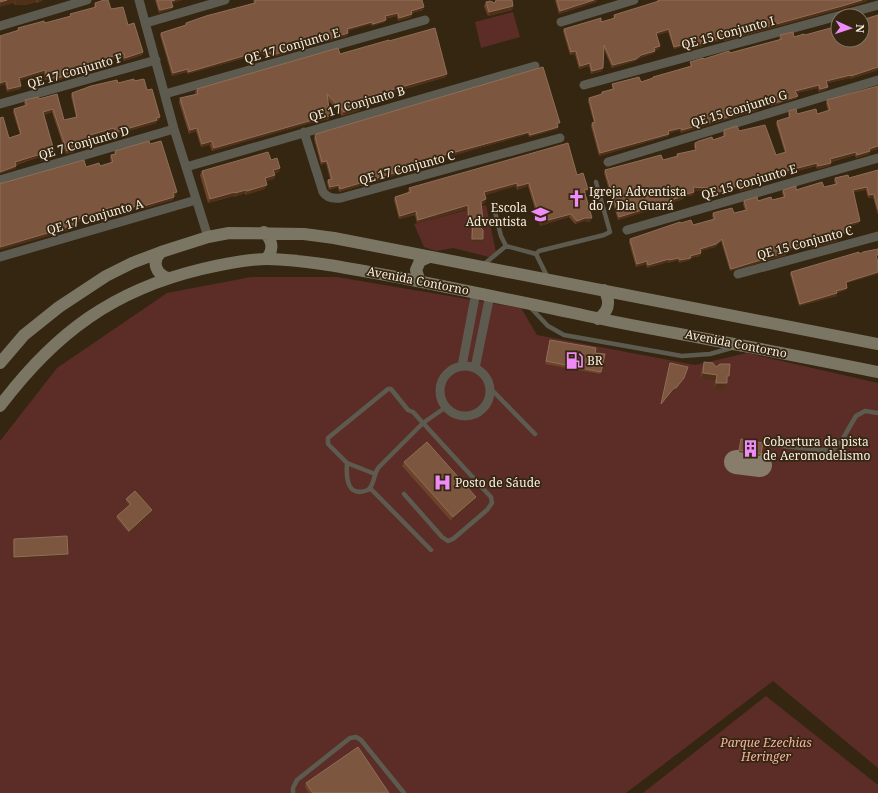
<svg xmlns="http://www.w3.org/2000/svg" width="878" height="793" font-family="'Noto Serif',serif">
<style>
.green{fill:#5b2d26}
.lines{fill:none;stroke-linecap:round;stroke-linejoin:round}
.taxiway{stroke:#887c6a;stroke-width:24}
.service{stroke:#5d5b4f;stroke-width:4.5}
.minor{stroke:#5d5b4f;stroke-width:9}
.secondary{stroke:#7b7664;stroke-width:12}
.wall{fill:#6d442a}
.shaded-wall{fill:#503018}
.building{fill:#7c563e;stroke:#8f6e57}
.labels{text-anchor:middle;stroke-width:3.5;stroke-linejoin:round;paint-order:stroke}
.street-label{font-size:12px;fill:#f9efe2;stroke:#352611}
.poi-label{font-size:12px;fill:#f9efe2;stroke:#352611;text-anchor:start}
.park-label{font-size:12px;font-style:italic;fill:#f6b2a6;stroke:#352611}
</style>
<rect width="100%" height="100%" fill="#352611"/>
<!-- green -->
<path class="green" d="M513,12L520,37L481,48L475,22Z
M486,205L496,252L489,257L453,248L436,251L424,247L414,224Z
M251,277H337L521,308L537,335L695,365L747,353L878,383V768L773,681L626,793H0V441L57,368L167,293Z
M766,696L878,785V793H643Z"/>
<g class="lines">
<!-- taxiway -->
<path class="taxiway" d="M736,462L760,465"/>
<!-- service -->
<path class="service" d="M495,212L501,236L506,246L536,254
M483,265L506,246
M548,278L536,254L539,251L604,235L610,232L596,182
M530,307L548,326L564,335L682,356L710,354L735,347
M489,387L535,434
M773,445L832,451L842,440L856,416L865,411L878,413
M347,463C346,478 347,498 368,490C375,484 373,474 379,467L423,423L446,407
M375,474L347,463L328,444V438L388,389H391L408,410L413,412L423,423L489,495L491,497L492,503L487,510L453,539L448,541L442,537L404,494
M370,488L431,550
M293,793V788L297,780L350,738L356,737L361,740L404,793"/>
<!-- minor -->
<path class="minor" d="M139,0L174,129L208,237
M561,22L634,0
M146,23L225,0
M0,26L87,0
M584,85L878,5
M165,94L425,20
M0,104L156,60
M304,132L323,192C327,198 333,199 341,198L560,138
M608,162L878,80
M186,167L535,66
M0,180L174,129
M627,230L878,158
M0,257L196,200
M738,274L878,236
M462,366L476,292
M440 391a25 25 0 1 1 50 0a25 25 0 1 1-50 0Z
M475,368L490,295"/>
<!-- secondary -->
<path class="secondary" d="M264,232C273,241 274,250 266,259
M161,252C151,262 156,274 168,278
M422,282L419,279L416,270L420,261L429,257
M598,319C609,311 611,302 604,290
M0,363L24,335L59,307L106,276L132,263L161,252L208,237L229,233L304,234L334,238L878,344
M0,406C55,333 113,290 202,269C223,264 245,259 267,259C314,260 361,271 407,279C467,291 527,303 587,316C628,325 670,332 712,340C767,350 823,361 878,372"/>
</g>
<!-- wall -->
<path class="wall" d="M0,0H43L37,3L36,2L24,5H14V3Z
M155,0H182L172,3V9L159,13Z
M253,0H422L423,10L412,13L411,17L398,21L397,16L385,19V22L372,26L371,24L348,31V33L347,36L321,43L319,38L308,41L307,44L296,47L295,51L265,59L263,53L187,74V72L172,76L160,35L161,33L185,26L186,23L254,3Z
M555,0H597L596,2L559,14Z
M657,0H867V1L841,9L724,41V39L686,51L684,46L674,49L668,32L657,35L659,49L655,50L654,53L640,58L635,61L612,68L604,49L602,71L591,74L589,66L579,69L575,54L570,55L563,31L564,29L601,22L613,19L614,15L657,2Z
M486,2L495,3L513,6L512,10L488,16L484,6Z
M95,3L111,9L128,25L143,52L142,55L124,61L122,56L73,70L72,76L53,82L52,78L45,80L44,73L20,80L21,86L20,89L7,92L5,84L18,28L45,23L70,16V14L94,8V6Z
M878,15V70L850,79V78L827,83V89L819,92L818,88L796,93L797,98L771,106L769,100L758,104L759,108L758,110L681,133L680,130L669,133L668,136L599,156L591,126L592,123H594L588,101L589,98L601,95L602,92L612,89V84L641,82L652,79L653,77L690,66V62L704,59L780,40L779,38L780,35L794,37L805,35Z
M389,41L446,77L360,102V110L342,116L328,100L329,119L307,124L212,151L210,145L201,147L196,131L189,134L179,102L180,98L196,94L195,92L197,89L340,54Z
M134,81L147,90L160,117L159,120L157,121L156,123L114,135L113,131L90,137L89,142L74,146V152L66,154L52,112L44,115L54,157L41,161L40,157L16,165L15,169L9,138L20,135L13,112L14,109L25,106L24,103L25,100L39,99L57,94L64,120L76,117L71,96L72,93L118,83Z
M827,100L878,149L870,151L869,154L856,158L855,155L831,162L830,166L817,169L816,166L753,183V188L740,191L738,188L709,198L707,191L694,190V192L693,195L684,197L683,199L674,202L673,203L618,220L604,173L605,170L663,160L676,157L677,154L695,150L694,146L695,143L713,140L723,136V133L724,130L739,131L776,155L785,153L776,124L777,121L789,118L788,114L789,111L797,114H817L828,111L826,103Z
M557,125L558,127L557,129L529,137L528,134L437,160L401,170L400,174L339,192L338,187L329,190L327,182L328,180L330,179L326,163L321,165L314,139L316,134L559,125Z
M150,144L176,195L174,196L173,200L138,210V208L113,217L111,210L99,214L98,216L74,223L75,225L74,229L3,183L86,167L100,166L111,163L110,158L111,155L114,154L115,151Z
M271,160L279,172L274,173L275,175L274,179L266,181L265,189L245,195V193L234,197V196L208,203L200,175L202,171Z
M878,170V215L873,197L868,198L866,190L853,192L859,223L849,226L850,231L849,233L838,236V241L812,248L811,245L786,251V255L730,271L721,241L715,247L700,251L701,253L700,256L690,258V260L679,263L678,260L668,263V262L647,268L646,264L636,267L629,242L630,239L681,223L693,225L713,219L712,216L713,213H734L745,210L743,204L744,201L772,200L783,197L782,192L783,190H796L824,187L835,184L834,181L835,178H849Z
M577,175L588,189L587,192L585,193L590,222L584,221L575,224L569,217L540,226L528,186L517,190L516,186L485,195V203L481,204L483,223L481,227L482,242H471V226H468L467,209L417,223L415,215L399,219L394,200L395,197L408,192L409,188Z
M860,254L878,258H877L846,284L847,288L846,290L837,293L836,296L799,306L790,274L791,272Z
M550,340L595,353L601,372L600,374L545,364Z
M704,362L727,381V383L724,389H714L715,381L700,379L702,368Z
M741,439L761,454L760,456L739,452Z
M404,462L476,497L475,501L451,521L402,466Z
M126,499L152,512L129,533L116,518L117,516L129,505L126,501Z
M14,539L68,554L67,556L14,559L13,541Z
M306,783L389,793H309L305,787Z"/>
<!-- shaded-wall -->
<path class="shaded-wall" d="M7,0H16L14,3L0,7V2Z
M16,0H37L36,2L24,5H14Z
M38,0H43L37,3Z
M175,0H182L170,4L171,1Z
M594,0H597L596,2L559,14L560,11Z
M862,0H867V1L841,9L724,41L725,38Z
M513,6L512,10L488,16L489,12Z
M173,7L172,9L159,13L160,10Z
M424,7L423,10L410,13L411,11Z
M398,13L397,16L384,19L385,16Z
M412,14L411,17L398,21L399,18Z
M386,20L385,22L372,26L373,24Z
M372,22L371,24L346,32L347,29Z
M669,29L668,32L655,36L656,33Z
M348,33L347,36L321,43L322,41Z
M320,35L319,38L308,41L307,44L294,47L295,44L308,39Z
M725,36L724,39L686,51L687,48Z
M685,44L684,46L674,49V47Z
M660,46L659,49L653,50L654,48Z
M296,48L295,51L265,59L266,57Z
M264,50L263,53L187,74L188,72Z
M576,51L575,54L570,55L571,52Z
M655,51L654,53L640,58L635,61L612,68L613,65L641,55Z
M143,52L142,55L124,61L125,58Z
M124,53L122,56L71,71L72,68Z
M590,63L589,66L579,69L580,66Z
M878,67V70L850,79L851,76Z
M603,68L602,71L591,74L592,71Z
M188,69L187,72L172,76L173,73Z
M45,70L44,73L18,81L19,78Z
M73,73L72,76L53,82L55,79Z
M447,74L446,77L358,102L359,99Z
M53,75L52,78L45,80L47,77Z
M851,75L850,78L825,84L826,81Z
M6,81L5,84L0,86V83Z
M819,85L818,88L794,94L795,91Z
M21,86L20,89L7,92L8,89Z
M828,87L827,89L819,92L820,89Z
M798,96L797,98L771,106L772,104Z
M770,98L769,100L756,104L757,101Z
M362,107L360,110L342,116L344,112Z
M759,108L758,110L681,133L682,130Z
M53,109L52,112L42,115L43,112Z
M330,116L329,119L307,124L212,151L214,148L309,121Z
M160,117L159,120L157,121L156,123L114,135L116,132Z
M558,127L557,129L529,137L530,135Z
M114,128L113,131L89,138L90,135Z
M197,128L196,131L189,134L190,130Z
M681,128L680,130L667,134L668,131Z
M529,132L528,134L437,160L399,171L400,168L437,157Z
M669,134L668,136L599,156L600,153Z
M91,139L89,142L73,147L74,144Z
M212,141L210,145L201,147L202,144Z
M878,146V149L868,152L869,149Z
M75,148L74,152L66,154L67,151Z
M870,151L869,154L856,158L857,155Z
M856,152L855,155L829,162L830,159Z
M41,154L40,157L14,165L15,162Z
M55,154L54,157L41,161L42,158Z
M327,161L326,163L321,165L322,162Z
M817,163L816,166L751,183L752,180Z
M831,163L830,166L817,169L818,166Z
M16,166L15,169L0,174V172Z
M280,168L279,172L272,174L273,170Z
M401,171L400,174L339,192L340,189Z
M275,175L274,179L264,182L265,178Z
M517,183L516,186L483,196L484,192Z
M529,183L528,186L517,190L518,186Z
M267,185L265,189L245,195L247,191Z
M339,185L338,187L329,190L330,187Z
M739,185L738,188L709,198L710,195Z
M754,185L753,188L740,191L741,189Z
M693,187L708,188L707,191L692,190Z
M867,187L866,190L852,193L853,190Z
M588,189L587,192L582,193L584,190Z
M246,190L245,193L234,197L235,193Z
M177,192L176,195L172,196L173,193Z
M235,192L234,196L208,203L210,199Z
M694,192L693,195L684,197L683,199L674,202L673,203L618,220L619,217L674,199L684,195Z
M874,194L873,197L868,198L869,195Z
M174,197L173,200L138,210L140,207Z
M486,199L485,203L480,204L481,201Z
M139,205L138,208L113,217L114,214Z
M468,205L467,209L417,223L418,220Z
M112,207L111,210L99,214L98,216L72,223L74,220L99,211Z
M416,211L415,215L399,219L400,216Z
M571,214L569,217L540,226L541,222Z
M585,218H592L590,222L584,221L575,224L577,221Z
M860,221L859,223L848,227L849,224Z
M473,222L471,226H468L469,223Z
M75,225L74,229L0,250V247Z
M850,231L849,233L837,237L838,234Z
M839,238L838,241L812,248L813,245Z
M472,239H483L482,242H471Z
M722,239L721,241L715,247L699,252L700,249Z
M812,242L811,245L785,252L786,249Z
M787,252L786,255L730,271L731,269Z
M701,253L700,256L690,258V260L679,263L680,260L690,256Z
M679,258L678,260L668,263L669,260Z
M669,259L668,262L647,268L648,265Z
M647,261L646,264L636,267L637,264Z
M878,272V274L845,284L846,282Z
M847,288L846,290L837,293L836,296L799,306L800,304Z
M703,373L717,375L715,381L700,379Z
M716,383H727L724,389H714Z
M674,388V390L660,406L661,404Z
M476,497L475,501L451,521L453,517Z
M152,510V512L129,533V531Z
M68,554L67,556L14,559V557Z"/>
<!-- building -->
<path class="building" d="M0,0H7L0,2Z
M104,0H108L111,9L123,7L128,25L134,23L143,52L125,58L124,53L72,68L73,73L55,79L53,75L47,77L45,70L19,78L21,86L8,89L6,81L0,83V36L19,30L18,28L44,21L45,23L71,16L70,14L96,7L95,3Z
M157,0H175L171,1L173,7L160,10Z
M255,0H422L424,7L411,11L412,14L399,18L398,13L385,16L386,20L373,24L372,22L347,29L348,33L322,41L320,35L308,39V41L295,44L296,48L266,57L264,50L188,72V69L173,73L161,33L186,25V23L206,16L255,3Z
M496,0H512L513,6L489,12L486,2L490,1L495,3Z
M557,0H594L560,11Z
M659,0H862L842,6L725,38V36L687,48L685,44L674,47L669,29L656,33L660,46L654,48L655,51L641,55L636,59L613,65L604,45L603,68L592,71L590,63L580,66L576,51L571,52L564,29L601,18V22L615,18L614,15L659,1Z
M878,15V67L851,76V75L826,81L828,87L820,89L819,85L795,91L798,96L772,104L770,98L757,101L759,108L682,130L681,128L668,131L669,134L600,153L592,123L595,122L589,98L602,94V92L614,89L612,84L639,77L641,82L653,78V77L692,66L690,62L703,58L704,59L729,51L730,53L782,39L780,35L793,32L794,37L804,34L805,35L838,26V40H862V20Z
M435,28L447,74L359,99L362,107L344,112L327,94L330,116L309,121L214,148L212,141L202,144L197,128L190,130L180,98L198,94L197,89L338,48L340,54L389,40V41Z
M543,67L560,123H557L558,127L530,135L529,132L437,157L400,168L401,171L340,189L339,185L330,187L328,180L332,179L327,161L322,162L315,136L316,134Z
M134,79V81L144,79L147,90L152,89L160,117L156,118L157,120L116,132L114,128L90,135L91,139L74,144L75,148L67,151L53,109L43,112L55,154L42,158L41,154L15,162L16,166L0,172V118L3,117L9,138L21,134L14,109L27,105L25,100L38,97L39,99L57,94L64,120L77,117L72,93L91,86L117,80L118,83Z
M878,86V146L869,149L870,151L857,155L856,152L830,159L831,163L818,166L817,163L752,180L754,185L741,189L739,185L710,195L708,188L693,187L694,192L684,195V196L674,199V200L619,217L605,170L661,155L663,160L678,156L677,154L696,150L695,143L699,141L712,137L713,140L725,136L724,130L737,126L739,131L765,125L776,155L786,152L777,121L790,117L789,111L796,109L797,114L816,109L817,114L830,110L827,100Z
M149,141L150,144L161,141L177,192L173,193L174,197L140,207L139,205L114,214L112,207L99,211V213L74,220L75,225L0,247V183H3L84,160L86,167L99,163L100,166L113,162L111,155L116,154L115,151Z
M568,143L577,175L583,173L588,189L584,190L592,218H585L577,221L571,214L541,222L529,183L518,186L517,183L484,192L486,199L481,201L483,223L479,226L483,230V239H472L473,222L469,223L468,205L418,220L416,211L400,216L395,197L411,192L409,188Z
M268,152L271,160L277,158L280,168L273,170L275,175L265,178L267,185L247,191L246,190L235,193V192L210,199L202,171Z
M878,170V209L874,194L869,195L867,187L853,190L860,221L849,224L850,231L838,234L839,238L813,245L812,242L786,249L787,252L731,269L722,239L716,244L700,249L701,253L690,256L691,258L680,260L679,258L669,260V259L648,265L647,261L637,264L630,239L680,222L681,223L691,220L693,225L715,219L713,213L732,208L734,213L747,210L744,201L746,200L757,197L758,201L771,197L772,200L785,197L783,190L796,186V190L822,182L824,187L837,184L835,178L848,175L849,178Z
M878,249V255H876L878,263V272L846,282L847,288L836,291L837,293L800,304L791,272L859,252L860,254L863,252Z
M550,340L596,348L595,353L605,354L601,372L546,361Z
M704,362L713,363L716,367L720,364H730L729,376H727V383H716L717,375L703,373Z
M670,363L688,367L684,378L676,388H674L661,404Z
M741,439L763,443L761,454L739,450Z
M427,442L476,497L453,517L404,462Z
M135,491L152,510L129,531L117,516L131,504L126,499Z
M67,536L68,554L14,557V539Z
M358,747L389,793H313L306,783Z"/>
<!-- icons -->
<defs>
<symbol id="church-bare" viewBox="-9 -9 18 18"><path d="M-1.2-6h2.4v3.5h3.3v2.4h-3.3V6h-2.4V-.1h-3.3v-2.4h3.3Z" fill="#ef8bf7" stroke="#352611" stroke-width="2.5" paint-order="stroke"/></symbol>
<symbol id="school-bare" viewBox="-9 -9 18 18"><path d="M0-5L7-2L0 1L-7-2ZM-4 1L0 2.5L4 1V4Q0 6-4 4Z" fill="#ef8bf7" stroke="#352611" stroke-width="2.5" paint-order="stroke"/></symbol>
<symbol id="fuel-bare" viewBox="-9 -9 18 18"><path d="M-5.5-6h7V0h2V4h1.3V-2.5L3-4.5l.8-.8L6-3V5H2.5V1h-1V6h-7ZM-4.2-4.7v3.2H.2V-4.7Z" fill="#ef8bf7" stroke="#352611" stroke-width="2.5" paint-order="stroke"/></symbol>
<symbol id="building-bare" viewBox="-9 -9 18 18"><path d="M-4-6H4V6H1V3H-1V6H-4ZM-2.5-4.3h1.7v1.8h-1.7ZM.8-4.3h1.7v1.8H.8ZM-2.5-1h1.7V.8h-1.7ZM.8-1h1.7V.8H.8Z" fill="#ef8bf7" stroke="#352611" stroke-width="2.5" paint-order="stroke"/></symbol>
<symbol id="hospital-bare" viewBox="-9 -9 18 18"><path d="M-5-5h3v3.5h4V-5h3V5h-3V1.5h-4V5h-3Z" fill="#ef8bf7" stroke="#352611" stroke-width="2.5" paint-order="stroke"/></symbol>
</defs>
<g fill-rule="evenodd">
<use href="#church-bare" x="564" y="186" width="25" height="25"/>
<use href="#school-bare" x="528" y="202" width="25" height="25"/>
<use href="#fuel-bare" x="562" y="348" width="25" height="25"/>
<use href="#building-bare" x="738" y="436" width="25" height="25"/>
<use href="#hospital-bare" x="430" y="470" width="25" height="25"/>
</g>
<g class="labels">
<!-- street labels -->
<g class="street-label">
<text transform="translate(728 33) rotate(-15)" y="4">QE 15 Conjunto I</text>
<text transform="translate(292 46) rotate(-16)" y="4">QE 17 Conjunto E</text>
<text transform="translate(75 71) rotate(-16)" y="4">QE 17 Conjunto F</text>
<text transform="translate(357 104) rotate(-16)" y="4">QE 17 Conjunto B</text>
<text transform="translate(739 109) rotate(-17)" y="4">QE 15 Conjunto G</text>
<text transform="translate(84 143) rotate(-16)" y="4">QE 7 Conjunto D</text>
<text transform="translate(407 168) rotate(-15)" y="4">QE 17 Conjunto C</text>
<text transform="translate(749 182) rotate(-16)" y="4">QE 15 Conjunto E</text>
<text transform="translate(95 217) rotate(-16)" y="4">QE 17 Conjunto A</text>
<text transform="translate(805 243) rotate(-15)" y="4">QE 15 Conjunto C</text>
<text transform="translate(418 281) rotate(11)" y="4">Avenida Contorno</text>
<text transform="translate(736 344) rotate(11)" y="4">Avenida Contorno</text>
</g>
<!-- poi labels -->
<g class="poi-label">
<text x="589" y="196">Igreja Adventista<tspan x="589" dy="14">do 7 Dia Guará</tspan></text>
<text x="527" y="212" text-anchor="end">Escola<tspan x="527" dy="14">Adventista</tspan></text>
<text x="587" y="365">BR</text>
<text x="763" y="446">Cobertura da pista<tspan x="763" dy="14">de Aeromodelismo</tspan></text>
<text x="455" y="487">Posto de Sáude</text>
</g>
<!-- park labels -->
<g class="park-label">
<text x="766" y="747">Parque Ezechias<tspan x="766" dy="14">Heringer</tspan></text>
</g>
</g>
<!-- north arrow -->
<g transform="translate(850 28) rotate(93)"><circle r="19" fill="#352611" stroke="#837665"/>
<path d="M0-3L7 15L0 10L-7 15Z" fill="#ef8bf7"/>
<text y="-6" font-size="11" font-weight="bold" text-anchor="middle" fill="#f9efe2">N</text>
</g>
</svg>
